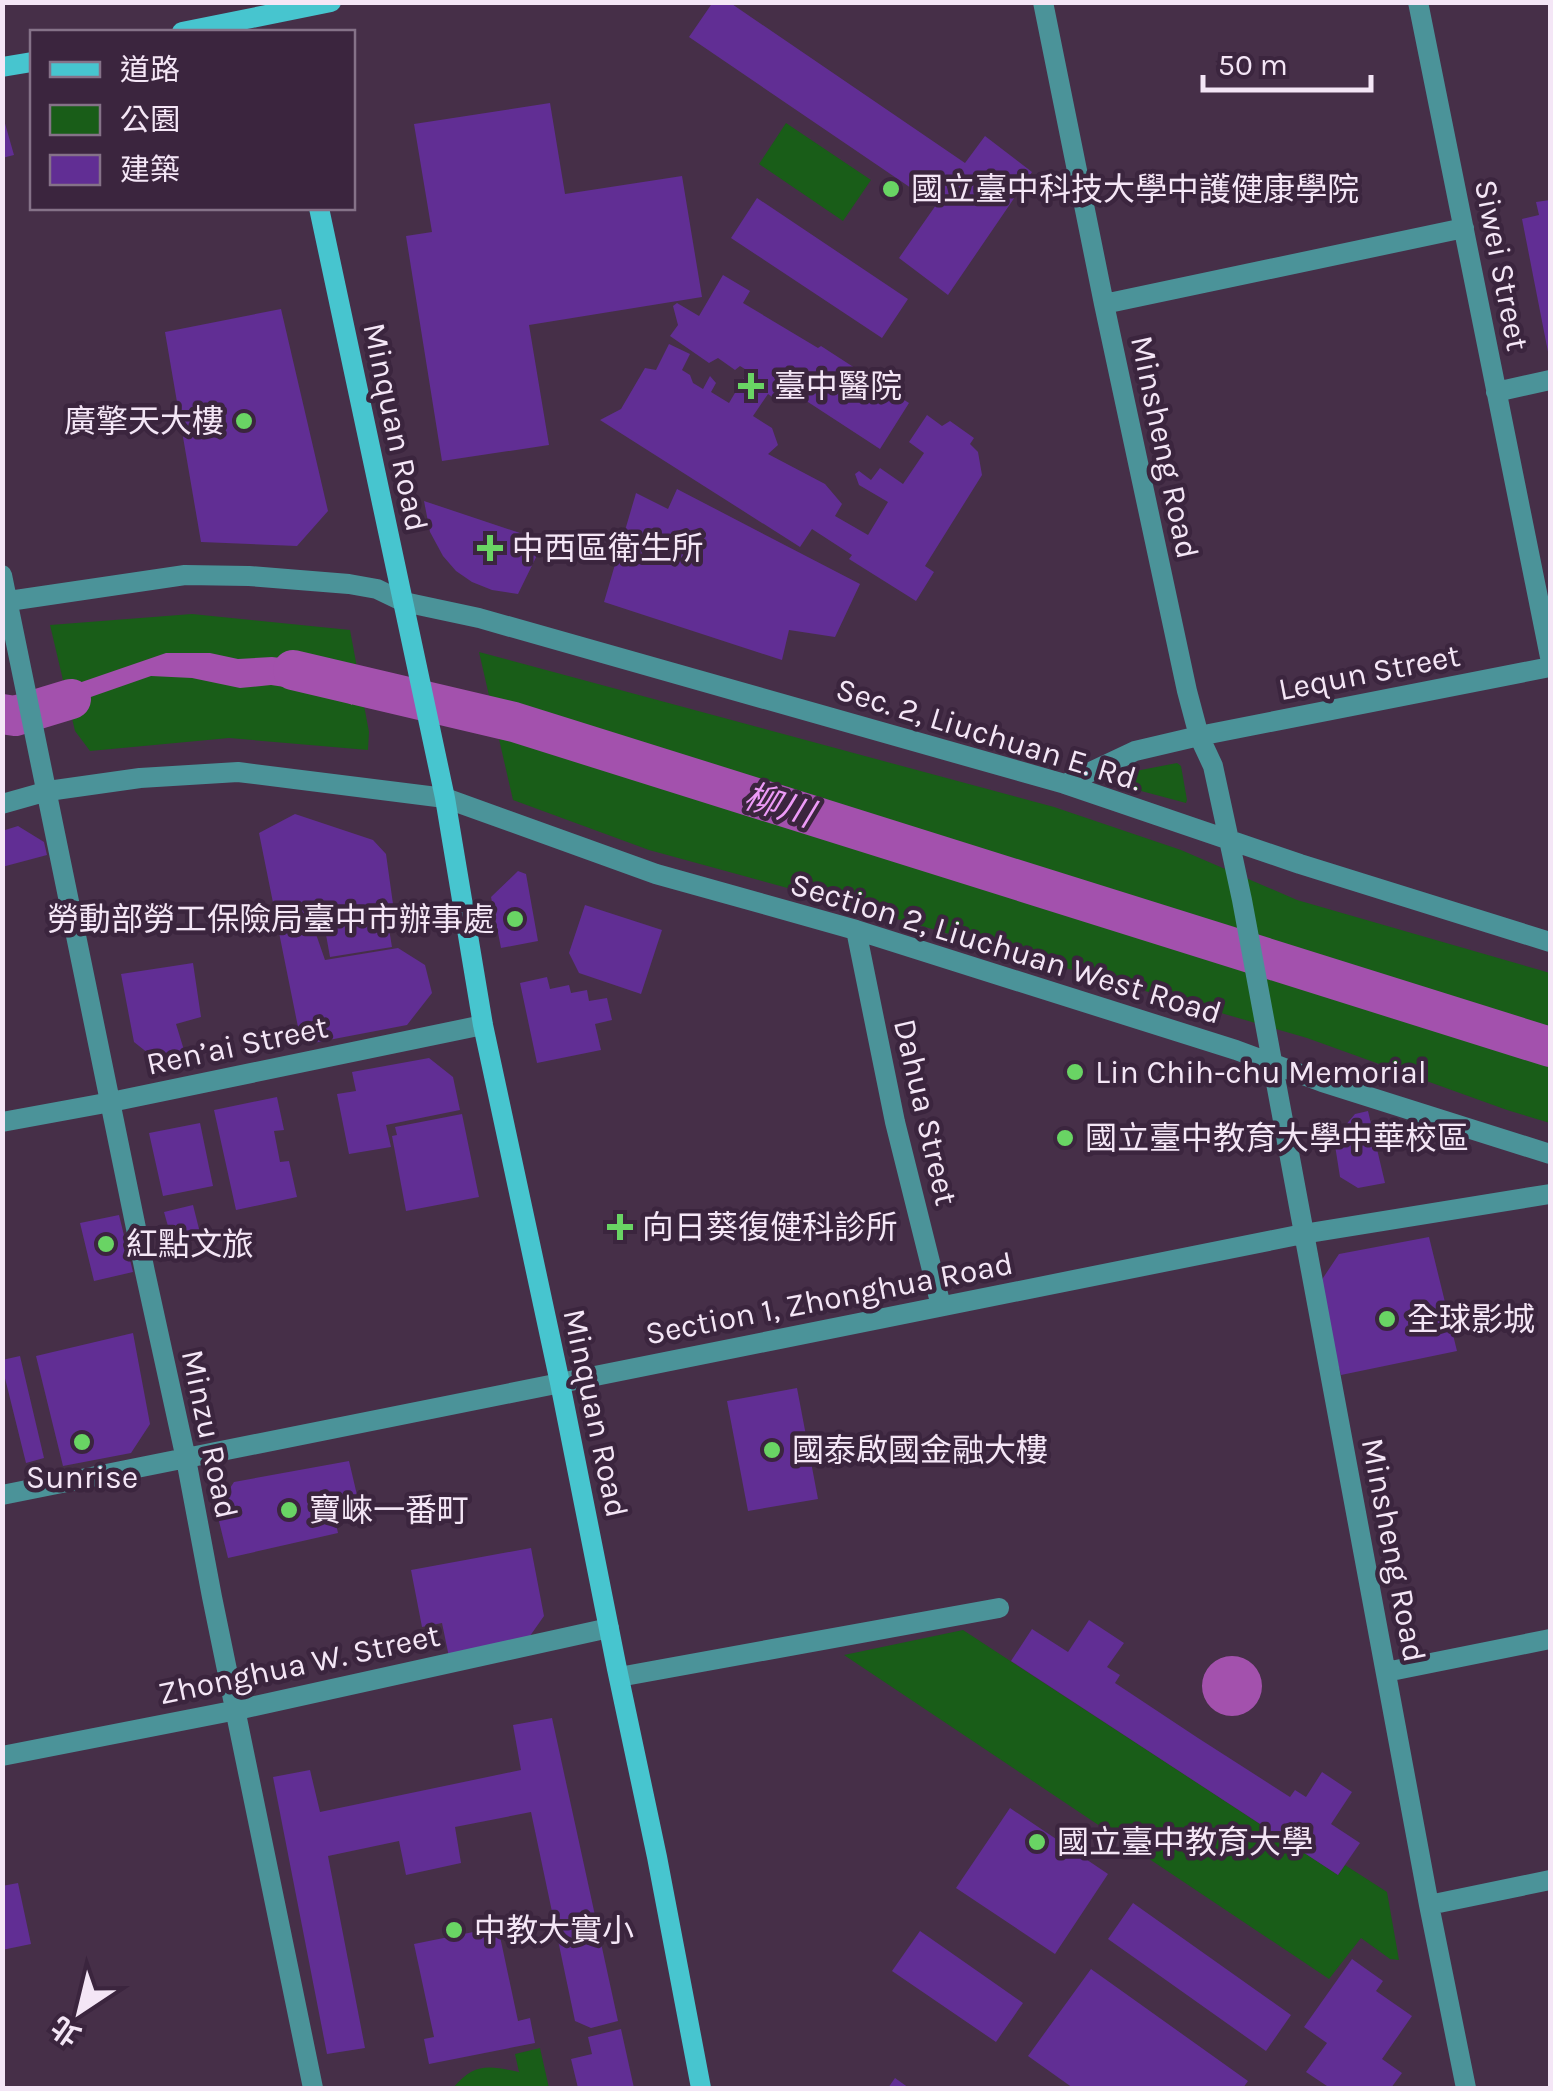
<svg xmlns="http://www.w3.org/2000/svg" width="1553" height="2091" font-family="Karla,'Noto Sans TC',sans-serif">
<style>
.green{fill:#195d18}
.water{fill:#a351ad}
.pier{fill:#462f48}
.lines{fill:none;stroke-linecap:round;stroke-linejoin:round}
.river{stroke:#a351ad;stroke-width:40}
.building{fill:#612e94}
.minor{stroke:#4b9399;stroke-width:20}
.secondary{stroke:#47c5cf;stroke-width:20}
.poi-dot{fill:#69d464;stroke:#3b253e;stroke-width:4}
.labels{text-anchor:middle;stroke-width:9;stroke-linejoin:round;paint-order:stroke}
.poi-label{font-size:32px;fill:#f4e6f6;stroke:#3b253e;text-anchor:start}
.street-label{font-size:32px;fill:#f4e6f6;stroke:#3b253e}
.water-label{font-size:35px;font-style:italic;fill:#ed9bf7;stroke:#3b253e}
</style>
<rect width="100%" height="100%" fill="#462f48"/>
<!-- green -->
<path class="green" d="M786,123L871,180L843,221L759,164Z
M192,614L350,630L369,732L368,750L229,738L90,751L75,731L50,625Z
M479,652L1054,807L1181,850L1297,900L1550,973V1123L1507,1110L1307,1038L853,906L649,850L513,800Z
M1177,763L1181,766L1187,800L1186,803L1115,784L1109,780L1110,776Z
M963,1630L1338,1875L1345,1865L1387,1892L1399,1960L1390,1959L1361,1938L1329,1979L844,1655Z
M540,2048L549,2088H453C475,2062 489,2066 519,2072L515,2054Z"/>
<!-- water -->
<path class="water" d="M166,653H210L238,659L272,657L340,665L352,705L332,694L271,685L240,688L192,678L151,676L65,706L3,717V699L70,686Z
M1202 1686a30 30 0 1 1 60 0a30 30 0 1 1-60 0Z"/>
<!-- pier -->
<path class="pier" d="M59,683L65,711L2,722V694Z"/>
<g class="lines">
<!-- river -->
<path class="river" d="M293,670L514,722L1550,1047
M2,714L15,716L71,699"/>
</g>
<!-- building -->
<path class="building" d="M713,2H729L965,163L985,136L1032,172L948,295L899,258L936,205L689,37Z
M550,103L565,194L682,176L702,297L529,325L549,445L442,461L406,236L432,232L414,124Z
M2,113L14,155L2,158Z
M757,198L908,299L882,338L731,238Z
M1550,200V357H1549L1522,219L1539,215L1536,202Z
M723,275L750,291L743,303L818,348L821,346L909,403L880,449L788,389L779,402L768,394L753,416L772,428L778,445L768,454L825,484L842,504L835,516L868,535L888,502L859,485L855,474L859,471L871,480L880,468L903,484L924,453L909,442L927,415L942,426L950,421L974,438L970,444L978,452L982,475L925,566L934,572L916,601L849,559L852,555L812,529L800,547L600,420L621,409L645,368L656,370L669,344L690,354L682,370L690,375L693,383L703,389L710,376L716,383L711,392L729,403L748,371L740,366L735,370L718,358L709,363L670,336L678,325L673,306L677,303L699,316Z
M281,309L328,511L297,546L201,542L165,332Z
M677,489L860,584L835,637L789,630L782,660L604,602L636,493L668,509Z
M424,501L544,541L518,594L492,590L472,582L456,571L443,556L430,532Z
M295,814L373,840L386,854L393,904L309,914L325,960L398,948L425,965L432,993L407,1025L313,1043L300,1037L259,833Z
M18,826L44,842L47,855L2,867V831Z
M518,871L526,874L538,941L501,948L491,897Z
M585,905L662,930L641,994L579,973L569,953Z
M379,909L381,924L388,923L392,947L330,957L323,918Z
M193,963L201,1017L176,1024L187,1060L163,1065L134,1042L121,974Z
M547,977L550,989L569,985L571,993L587,990L589,1001L607,998L612,1020L595,1024L601,1050L537,1063L520,983Z
M429,1058L453,1077L460,1110L386,1125L391,1147L349,1154L337,1094L356,1091L352,1072Z
M277,1097L284,1130L274,1131L280,1162L289,1161L297,1197L236,1210L214,1110Z
M1368,1111L1385,1183L1358,1188L1340,1177L1334,1139L1355,1114Z
M462,1114L479,1197L406,1211L392,1136L397,1135L395,1127Z
M200,1123L213,1186L163,1196L149,1133Z
M193,1205L201,1237L173,1244L164,1212Z
M119,1215L133,1272L94,1281L80,1223Z
M1429,1237L1457,1351L1341,1375L1317,1287L1339,1254Z
M133,1333L150,1424L131,1453L63,1466L36,1356Z
M20,1356L44,1458L26,1463L2,1366V1360Z
M797,1388L818,1499L748,1511L727,1401Z
M349,1461L361,1512L335,1519L338,1533L228,1558L216,1509L234,1482Z
M531,1548L544,1616L525,1643L449,1657L442,1623L422,1627L411,1570Z
M1089,1620L1124,1643L1107,1667L1120,1675L1115,1683L1198,1738L1290,1797L1295,1790L1306,1797L1322,1772L1352,1792L1331,1824L1360,1843L1338,1875L1011,1661L1032,1629L1068,1652Z
M552,1718L618,2021L591,2028L575,2021L531,1812L455,1827L461,1863L406,1875L399,1841L328,1856L365,2048L327,2054L273,1777L310,1770L320,1812L521,1770L513,1725Z
M1010,1808L1108,1874L1055,1954L956,1888Z
M18,1883L31,1944L2,1950V1886Z
M1133,1903L1291,2015L1266,2051L1108,1939Z
M498,1927L518,2021L530,2018L535,2043L429,2064L424,2039L434,2037L414,1944Z
M920,1931L1023,2003L996,2042L892,1971Z
M1352,1959L1383,1981L1376,1991L1412,2016L1382,2059L1402,2073L1391,2088H1330L1306,2072L1327,2043L1304,2027Z
M1091,1969L1248,2081L1243,2088H1073L1028,2056Z
M621,2029L634,2088H578L571,2059L592,2054L588,2037Z
M895,2078L909,2088H888Z"/>
<g class="lines">
<!-- minor -->
<path class="minor" d="M1043,2L1104,304L1187,691L1199,736L1213,766L1242,900L1429,1905L1466,2088
M1418,2L1550,657
M1104,304L1464,228
M1496,392L1550,380
M2,575L145,1272L186,1459L212,1597L313,2088
M2,602L185,575L249,576L349,584L377,589L404,602L479,618L1065,784L1300,864L1550,942
M1065,784L1135,751L1199,736L1550,667
M2,804L48,791L140,778L238,772L445,798L656,874L856,930L1236,1050L1322,1082L1550,1154
M856,930L895,1122L941,1306
M2,1122L111,1102L483,1025
M2,1495L1303,1234L1550,1194
M1386,1672L1550,1639
M619,1677L999,1608
M2,1756L237,1710L609,1628
M1429,1905L1550,1880"/>
<!-- secondary -->
<path class="secondary" d="M182,32L331,2
M2,67L32,62
M319,208L445,798L483,1025L560,1383L617,1669L657,1857L701,2088"/>
</g>
<!-- markers -->
<g class="poi-dot">
<circle cx="891" cy="189" r="10"/>
<path d="M746 371h10v10h10v10h-10v10h-10v-10h-10v-10h10z"/>
<circle cx="244" cy="421" r="10"/>
<path d="M485 533h10v10h10v10h-10v10h-10v-10h-10v-10h10z"/>
<circle cx="515" cy="919" r="10"/>
<circle cx="1075" cy="1072" r="10"/>
<circle cx="1065" cy="1138" r="10"/>
<path d="M615 1212h10v10h10v10h-10v10h-10v-10h-10v-10h10z"/>
<circle cx="106" cy="1244" r="10"/>
<circle cx="1387" cy="1319" r="10"/>
<circle cx="82" cy="1442" r="10"/>
<circle cx="772" cy="1450" r="10"/>
<circle cx="289" cy="1510" r="10"/>
<circle cx="1037" cy="1842" r="10"/>
<circle cx="454" cy="1930" r="10"/>
</g>
<g class="labels">
<!-- poi labels -->
<g class="poi-label">
<text x="911" y="200">國立臺中科技大學中護健康學院</text>
<text x="774" y="397">臺中醫院</text>
<text x="224" y="432" text-anchor="end">廣擎天大樓</text>
<text x="512" y="559">中西區衛生所</text>
<text x="495" y="930" text-anchor="end">勞動部勞工保險局臺中市辦事處</text>
<text x="1095" y="1083">Lin Chih-chu Memorial</text>
<text x="1085" y="1149">國立臺中教育大學中華校區</text>
<text x="642" y="1238">向日葵復健科診所</text>
<text x="126" y="1255">紅點文旅</text>
<text x="1407" y="1330">全球影城</text>
<text x="792" y="1461">國泰啟國金融大樓</text>
<text x="82" y="1488" text-anchor="middle">Sunrise</text>
<text x="309" y="1521">寶崍一番町</text>
<text x="1057" y="1853">國立臺中教育大學</text>
<text x="474" y="1941">中教大實小</text>
</g>
<!-- street labels -->
<g class="street-label">
<text transform="translate(1502 265) rotate(79)" y="11">Siwei Street</text>
<text transform="translate(396 427) rotate(78)" y="11">Minquan Road</text>
<text transform="translate(1165 447) rotate(78)" y="11">Minsheng Road</text>
<text transform="translate(1369 672) rotate(-11)" y="11">Lequn Street</text>
<text transform="translate(989 734) rotate(17)" y="11">Sec. 2, Liuchuan E. Rd.</text>
<text transform="translate(1006 948) rotate(17)" y="11">Section 2, Liuchuan West Road</text>
<text transform="translate(237 1045) rotate(-12)" y="11">Ren’ai Street</text>
<text transform="translate(926 1112) rotate(77)" y="11">Dahua Street</text>
<text transform="translate(829 1298) rotate(-11)" y="11">Section 1, Zhonghua Road</text>
<text transform="translate(596 1413) rotate(78)" y="11">Minquan Road</text>
<text transform="translate(210 1434) rotate(78)" y="11">Minzu Road</text>
<text transform="translate(1394 1550) rotate(79)" y="11">Minsheng Road</text>
<text transform="translate(299 1664) rotate(-12)" y="11">Zhonghua W. Street</text>
</g>
<!-- water labels -->
<g class="water-label">
<text transform="translate(779 805) rotate(17)" y="12">柳川</text>
</g>
</g>
<!-- border -->
<rect width="1553" height="2091" fill="none" stroke="#f4e6f6" stroke-width="10"/>
<!-- legend -->
<rect x="30" y="30" width="325" height="180" fill="#3b253e" stroke="#857288" stroke-width="2.5"/>
<rect x="50" y="62" width="50" height="15" fill="#47c5cf" stroke="#857288" stroke-width="2.5"/>
<text x="120" y="80" font-size="30" fill="#f4e6f6">道路</text>
<rect x="50" y="105" width="50" height="30" fill="#195d18" stroke="#857288" stroke-width="2.5"/>
<text x="120" y="130" font-size="30" fill="#f4e6f6">公園</text>
<rect x="50" y="155" width="50" height="30" fill="#612e94" stroke="#857288" stroke-width="2.5"/>
<text x="120" y="180" font-size="30" fill="#f4e6f6">建築</text>
<!-- north arrow -->
<g transform="translate(80 2011) rotate(215)" stroke="#3b253e" stroke-width="8" paint-order="stroke">
<path d="M0-8L18 38L0 25L-18 38Z" fill="#f4e6f6"/>
<text y="-15" font-size="28" font-weight="bold" text-anchor="middle" fill="#f4e6f6">北</text>
</g>
<!-- scale -->
<path d="M1203 75v15h168v-15" fill="none" stroke="#f4e6f6" stroke-width="5"/>
<text x="1218" y="75" font-size="30" fill="#f4e6f6" stroke="#3b253e" stroke-width="8" paint-order="stroke">50 m</text>
</svg>
